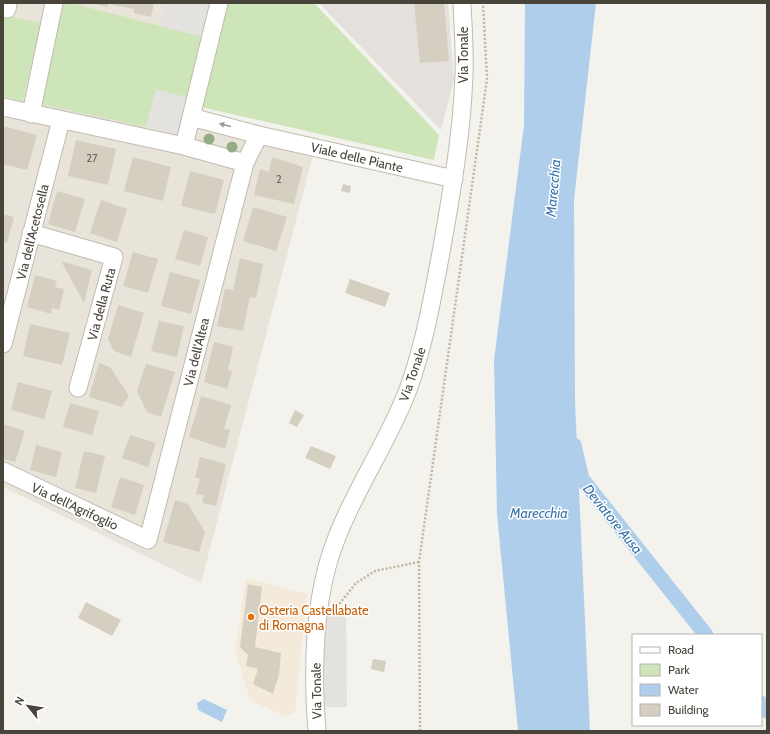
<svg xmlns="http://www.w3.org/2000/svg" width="770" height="734" font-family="Cabin,sans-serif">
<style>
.residential{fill:#e8e4da}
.commercial{fill:#f4eada}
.industrial{fill:#e4e1dd}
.green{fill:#cee4b9}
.parking{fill:#e4e2df}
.water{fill:#afceeb}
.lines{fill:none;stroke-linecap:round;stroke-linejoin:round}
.canal{stroke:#afceeb;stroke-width:15}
.building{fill:#d5cfc2}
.minor-casing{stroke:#bfbbaf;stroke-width:19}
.path{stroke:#c0b7a1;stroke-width:2.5;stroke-dasharray:2 2;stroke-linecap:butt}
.minor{stroke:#fff;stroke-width:17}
.tree{fill:#95ad86}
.oneway{fill:#9a9893}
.food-dot{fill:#e8710a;stroke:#fff;stroke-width:1.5}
.labels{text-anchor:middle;stroke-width:3;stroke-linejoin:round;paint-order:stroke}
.number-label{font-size:11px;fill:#6b675c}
.street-label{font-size:13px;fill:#48443a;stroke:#fff}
.food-label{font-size:13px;fill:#c56008;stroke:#fff;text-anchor:start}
.water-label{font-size:14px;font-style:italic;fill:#3c74ab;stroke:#fff}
</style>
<rect width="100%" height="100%" fill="#f4f2ec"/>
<!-- residential -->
<path class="residential" d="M3,3H224L197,114L316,144L201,583L3,487Z"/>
<!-- commercial -->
<path class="commercial" d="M246,578L307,594L295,713L286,717L250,700L235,651Z"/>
<!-- industrial -->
<path class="industrial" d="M319,3H448L454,80L441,130Z"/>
<!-- green -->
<path class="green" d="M64,3H70L204,37L189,98L156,90L146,127L40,104Z
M226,3H314L439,135L434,160L201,107Z
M3,15L41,23L23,101L3,96Z"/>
<!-- parking -->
<path class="parking" d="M166,3H213L204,37L160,26Z
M156,89L189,98L180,135L146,127Z
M346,610L347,707H325L323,611Z"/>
<!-- water -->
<path class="water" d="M525,3H596L574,200L575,402L590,731H518L497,514L494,360L524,125Z
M204,699L227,710L222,722L198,710L197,703Z"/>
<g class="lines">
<!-- canal -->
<path class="canal" d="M574,445L582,479L706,635
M761,703L767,711"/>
</g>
<!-- building -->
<path class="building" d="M90,3H154L151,17L134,13V9L108,4V7Z
M414,3H444L449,61L420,63Z
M3,126L37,135L27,170L3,164Z
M76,140L116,149L108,185L68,176Z
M133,157L171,167L163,201L124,191Z
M272,157L303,167L294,204L254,195L260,169L269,172Z
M190,171L224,180L215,214L181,206Z
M343,184L351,186L350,193L341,191Z
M57,191L85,199L75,232L48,224Z
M101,200L127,209L117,242L90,233Z
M253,207L287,217L276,251L243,241Z
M3,214L14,217L7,243L3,242Z
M184,230L208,237L200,266L175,259Z
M133,252L158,259L148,293L123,286Z
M240,258L263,264L256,298L250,297L243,331L217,326L225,289L233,290Z
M61,261L92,270L84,303Z
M170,272L200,280L191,314L161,306Z
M35,275L57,281L55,287L64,289L59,310L52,308L51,314L27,307Z
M350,279L390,293L385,307L345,293Z
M118,305L144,313L131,357L114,351L108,339Z
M159,321L184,326L177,357L151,351Z
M30,324L70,333L62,365L23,356Z
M214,342L233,347L228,370L232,371L227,389L204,382Z
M99,363L110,367L129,396L122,407L89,397Z
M146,364L175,372L161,417L147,412L137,391Z
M18,382L52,391L44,419L11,410Z
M201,396L231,405L224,429L230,430L225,449L189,437Z
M70,403L99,411L92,435L63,427Z
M295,410L304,415L297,427L289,423Z
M3,424L25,431L15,462L3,459Z
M130,435L156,443L148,467L122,458Z
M36,445L62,452L56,477L30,470Z
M311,446L336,456L330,469L305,458Z
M84,451L105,456L96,493L75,488Z
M200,457L226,464L216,506L202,503L204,495L196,494L200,479L195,477Z
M120,477L144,485L135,515L111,507Z
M175,500L188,504L205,532L199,552L163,542Z
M248,584L262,587L255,647L281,653L279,675L273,694L253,684L258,669L246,666L248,655L240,647Z
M86,602L121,620L112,636L78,618Z
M373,659L386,661L384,672L371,669Z"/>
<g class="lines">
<defs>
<path id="minor" d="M7,9L8,3
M3,107L184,146L245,163
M31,114L54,3
M191,117L259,135L454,179
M184,146L219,3
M31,233L114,257L78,388
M3,344L61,120
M3,471L148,540L245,163L259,135
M317,731C312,668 313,596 337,537C357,485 390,439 409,387C425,342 433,295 442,247C452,190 462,133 464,75C465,51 463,27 462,3"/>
</defs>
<!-- minor casing -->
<use href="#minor" class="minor-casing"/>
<!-- path -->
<path class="path" d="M335,604L340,603L356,583L375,571L419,562
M420,731L419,562L487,79L483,3"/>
<!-- minor -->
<use href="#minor" class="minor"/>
</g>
<!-- trees -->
<g class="tree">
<circle cx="209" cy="139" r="5.5"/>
<circle cx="232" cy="147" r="5.5"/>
</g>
<!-- one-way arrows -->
<defs><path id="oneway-solid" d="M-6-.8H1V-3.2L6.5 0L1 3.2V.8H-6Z"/></defs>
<use class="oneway" href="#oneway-solid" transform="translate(225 125) rotate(-166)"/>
<!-- markers -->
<circle class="food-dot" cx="251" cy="617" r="4"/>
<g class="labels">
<!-- number labels -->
<g class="number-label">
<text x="92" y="162">27</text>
<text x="279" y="183">2</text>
</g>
<!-- street labels -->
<g class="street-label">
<text transform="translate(463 55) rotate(-90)" y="5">Via Tonale</text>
<text transform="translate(357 157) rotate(13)" y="5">Viale delle Piante</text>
<text transform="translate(32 232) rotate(-76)" y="5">Via dell'Acetosella</text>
<text transform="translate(101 304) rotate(-75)" y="5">Via della Ruta</text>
<text transform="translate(196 352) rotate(-76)" y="5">Via dell'Altea</text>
<text transform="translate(412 374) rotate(-71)" y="5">Via Tonale</text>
<text transform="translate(75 506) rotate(25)" y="5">Via dell'Agrifoglio</text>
<text transform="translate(316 691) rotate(-91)" y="5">Via Tonale</text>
</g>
<!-- food labels -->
<g class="food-label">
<text x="259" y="615">Osteria Castellabate<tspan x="259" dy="15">di Romagna</tspan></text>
</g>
<!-- water labels -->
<g class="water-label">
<text transform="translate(553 188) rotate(-85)" y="5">Marecchia</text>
<text x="539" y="518">Marecchia</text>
<text transform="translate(613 519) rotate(51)" y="5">Deviatore Ausa</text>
</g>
</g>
<!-- border -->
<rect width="770" height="734" fill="none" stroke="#48443a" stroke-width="8"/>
<!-- legend -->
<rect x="632" y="634" width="130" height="92" fill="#ffffff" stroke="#b6b4b0"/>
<rect x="640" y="647" width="20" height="6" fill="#ffffff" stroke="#b6b4b0"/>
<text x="668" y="654" font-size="12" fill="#48443a">Road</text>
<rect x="640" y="664" width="20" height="12" fill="#cee4b9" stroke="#b6b4b0"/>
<text x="668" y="674" font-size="12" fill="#48443a">Park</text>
<rect x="640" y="684" width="20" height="12" fill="#afceeb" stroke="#b6b4b0"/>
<text x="668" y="694" font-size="12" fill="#48443a">Water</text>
<rect x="640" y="704" width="20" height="12" fill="#d5cfc2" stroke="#b6b4b0"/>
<text x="668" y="714" font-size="12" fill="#48443a">Building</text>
<!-- north arrow -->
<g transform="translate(28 706) rotate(300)" stroke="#ffffff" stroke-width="3" paint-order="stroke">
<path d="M0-3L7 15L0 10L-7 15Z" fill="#48443a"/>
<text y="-6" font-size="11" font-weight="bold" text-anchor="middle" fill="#48443a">N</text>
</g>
</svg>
